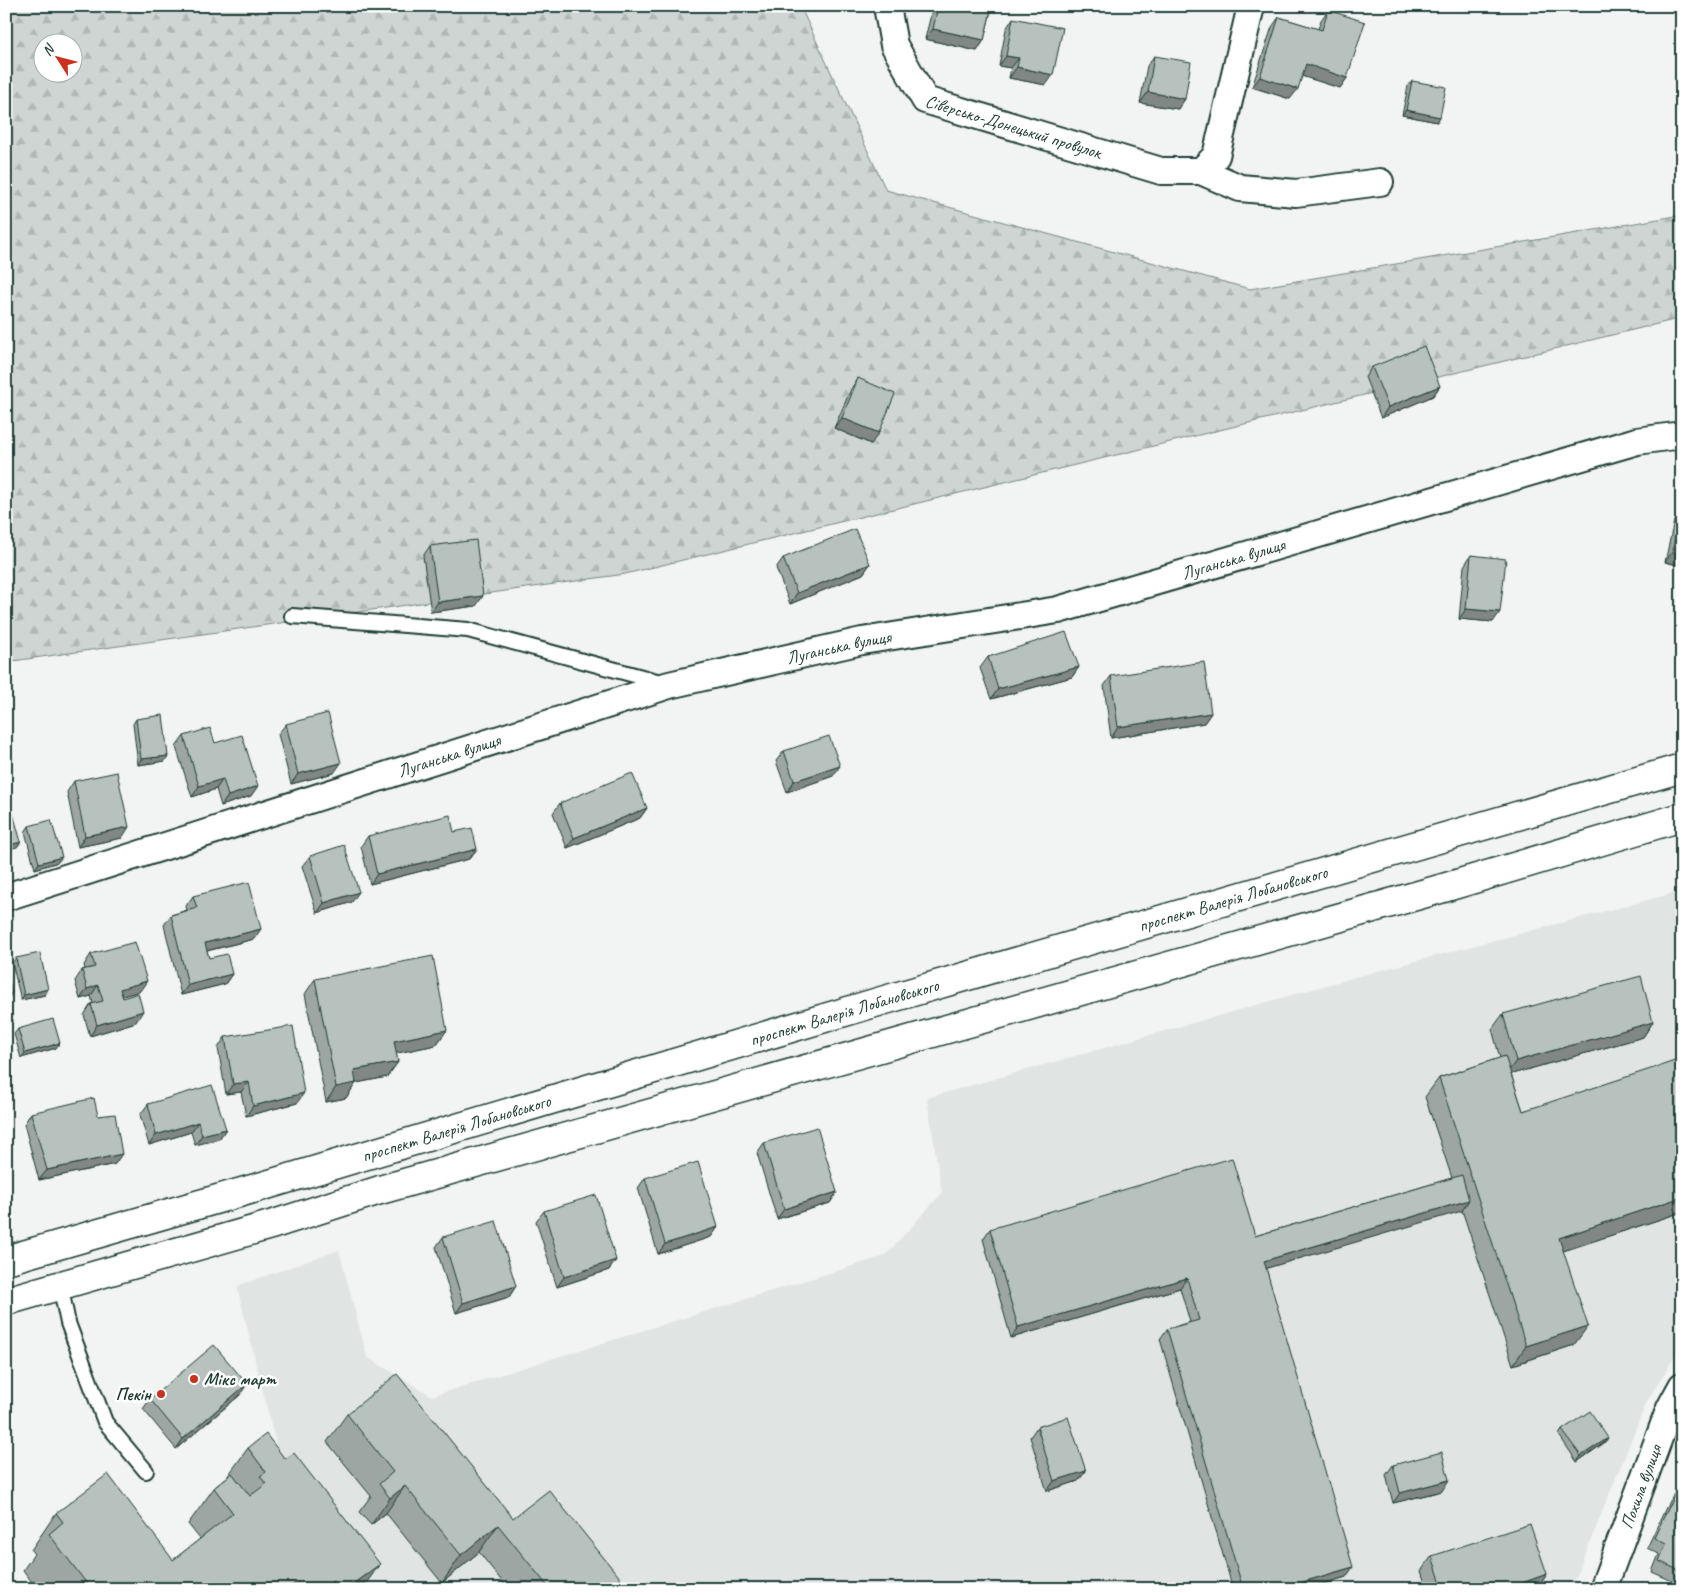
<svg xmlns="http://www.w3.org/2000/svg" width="1688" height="1595" font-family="Caveat,sans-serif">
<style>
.built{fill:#e0e4e3}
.forest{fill:url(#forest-firs);stroke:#768984;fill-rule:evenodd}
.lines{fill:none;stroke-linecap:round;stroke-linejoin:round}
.service-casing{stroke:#1f3d34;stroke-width:18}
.minor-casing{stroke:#1f3d34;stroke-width:30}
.primary-casing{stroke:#1f3d34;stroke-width:31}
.service{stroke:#fff;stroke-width:14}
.minor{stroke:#fff;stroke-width:26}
.primary{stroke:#fff;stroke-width:28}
.wall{fill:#9da6a3;stroke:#1f3d34}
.shaded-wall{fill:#808784;stroke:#1f3d34}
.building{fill:#b7c1bd;stroke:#1f3d34}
.poi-dot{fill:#c8321e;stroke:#fff;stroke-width:2}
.labels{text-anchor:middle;stroke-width:5;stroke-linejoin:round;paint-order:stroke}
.street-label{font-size:18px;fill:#1f3d34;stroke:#fff}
.poi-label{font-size:18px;font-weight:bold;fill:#1f3d34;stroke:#fff;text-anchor:start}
</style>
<defs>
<pattern id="forest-firs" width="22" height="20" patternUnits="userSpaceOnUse" patternTransform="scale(1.25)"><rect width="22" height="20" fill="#ced5d3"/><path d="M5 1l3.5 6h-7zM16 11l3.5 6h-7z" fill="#b0b8b6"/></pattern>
</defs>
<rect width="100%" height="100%" fill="#f2f3f3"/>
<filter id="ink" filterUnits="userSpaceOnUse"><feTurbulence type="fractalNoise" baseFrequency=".02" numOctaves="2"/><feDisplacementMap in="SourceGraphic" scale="10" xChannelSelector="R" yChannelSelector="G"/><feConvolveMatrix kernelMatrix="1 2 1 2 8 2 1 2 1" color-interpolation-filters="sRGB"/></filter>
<g filter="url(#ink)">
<!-- built -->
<path class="built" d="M1682,891V1345L1647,1401L1571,1589H365L285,1481L237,1286L339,1250L367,1357L432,1396L885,1256L942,1193L927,1098L1359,976Z"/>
<!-- forest -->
<path class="forest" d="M6,6H800L886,190L1250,289L1682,215V318L625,574L6,662ZM42,42H72V72H42Z"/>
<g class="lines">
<defs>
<path id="service" d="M292,616L468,630L664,683
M60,1285L68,1323L105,1422L146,1471"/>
<g id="minor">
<path id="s1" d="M887,6L894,45L925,100L1161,171H1201L1216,156L1251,6"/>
<path d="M1201,171L1240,188L1296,193L1380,182"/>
<path id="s2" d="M6,897L669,685L862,641L1058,610L1637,441L1682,435"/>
<path id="s3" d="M1603,1589L1670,1408L1682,1386"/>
</g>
<g id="primary">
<path id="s4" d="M6,1260L263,1186L878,1002L1682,768"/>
<path d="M6,1301L274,1224L380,1190L1440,889L1682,817"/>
</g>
</defs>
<!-- service casing -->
<use href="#service" class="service-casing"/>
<!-- minor casing -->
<use href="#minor" class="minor-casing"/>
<!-- primary casing -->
<use href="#primary" class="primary-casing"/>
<!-- service -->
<use href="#service" class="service"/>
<!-- minor -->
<use href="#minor" class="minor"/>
<!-- primary -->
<use href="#primary" class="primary"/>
</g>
<!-- wall -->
<path class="wall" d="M933,6H992L984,40L977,51L925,39Z
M1328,10L1347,78L1340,88L1302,76L1290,99L1252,87L1272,27L1279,17L1318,29L1321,20Z
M1013,18L1046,85L1009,78L1011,68L999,66L1006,29Z
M1154,56L1185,99L1178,109L1140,103L1147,66Z
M1412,81L1437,122L1402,115L1408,86Z
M1372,367L1440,386L1433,396L1381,418L1365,377Z
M858,378L871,444L834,428L851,389Z
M1681,511L1682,566L1665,562L1674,521Z
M430,546L476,606L431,612L423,556Z
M1471,555L1493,622L1459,619L1464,566Z
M783,558L870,564L863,574L790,604L776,568Z
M988,657L1079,667L1072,677L991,699L980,668Z
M1111,676L1211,713L1204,723L1111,738L1104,686Z
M136,719L168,756L165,761L138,765L133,724Z
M286,724L334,773L291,784L278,734Z
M184,736L215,743L251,796L221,806L216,789L192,797L176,747Z
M784,751L833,776L787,792L776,761Z
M74,781L122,838L78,847L67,792Z
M560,803L647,808L640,818L567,848L553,813Z
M29,826L58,862L35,869L25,832Z
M454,832L477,849L469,859L370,884L361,846L368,836Z
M310,856L352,902L317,913L302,866Z
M193,896L254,939L207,951L209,958L232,974L225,984L181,995L164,925L171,915L187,910L186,906Z
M91,954L140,991L122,996L136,1022L90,1036L84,1015L91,1004H93L91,996L80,999L75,981L82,970L85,969L84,965Z
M16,958L48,989L45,995L21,1000L12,963Z
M315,979L447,1030L436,1045L396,1053L398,1062L387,1077L356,1083L346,1098L326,1102L305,994Z
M1503,1014L1653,1022L1643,1037L1511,1074L1523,1111L1682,1070V1212L1563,1251L1574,1345L1513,1365L1462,1210L1266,1268L1346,1577L1306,1589H1233L1160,1339L1167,1329L1190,1322L1180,1288L1011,1338L983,1239L990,1229L1255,1236L1452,1178L1425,1097L1439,1078L1500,1058L1492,1029Z
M18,1029L56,1048L21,1058L14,1034Z
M225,1037L297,1103L246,1116L241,1092L226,1094L218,1048Z
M148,1104L226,1129L219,1139L195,1145L191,1132L149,1145L140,1115Z
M31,1113L98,1116L115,1164L39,1180L24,1124Z
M764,1143L837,1192L830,1203L777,1219L757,1153Z
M645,1178L718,1227L711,1237L658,1254L638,1188Z
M544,1211L616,1260L609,1270L557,1287L536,1221Z
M443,1237L516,1286L509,1297L456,1313L436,1247Z
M240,1395L176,1449L143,1409L150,1399Z
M347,1414L513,1518L629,1589H508L479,1552L442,1583L386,1513L371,1525L359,1512L371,1496L327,1442Z
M1037,1427L1086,1471L1078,1481L1047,1491L1030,1437Z
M1562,1430L1608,1438L1604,1443L1577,1462L1559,1435Z
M248,1448L362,1589H37L23,1570L34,1554L31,1550L56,1513L173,1560L200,1539L188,1524L214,1488L227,1477Z
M1393,1465L1442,1491L1393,1503L1386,1475Z
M1676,1491L1682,1494V1581L1679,1584L1652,1572L1659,1554L1647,1548L1669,1501Z
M1432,1556L1547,1574L1537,1589H1427L1421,1571Z"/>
<!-- shaded-wall -->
<path class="shaded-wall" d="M1430,6H1454L1451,10Z
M933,29L984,40L977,51L925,39Z
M1006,56L1019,58L1011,68L999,66Z
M1306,64L1347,78L1340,88L1298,75Z
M1017,67L1053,75L1046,85L1009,78Z
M1260,77L1298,89L1290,99L1252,87Z
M1148,92L1185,99L1178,109L1140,103Z
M1406,110L1440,117L1437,122L1402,115Z
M1440,386L1433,396L1381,418L1388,407Z
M842,418L879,433L871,444L834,428Z
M1672,552L1682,554V566L1665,562Z
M870,564L863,574L790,604L797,593Z
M483,596L476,606L431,612L438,602Z
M1466,609L1500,612L1493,622L1459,619Z
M1079,667L1072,677L991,699L998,689Z
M1211,713L1204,723L1111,738L1118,727Z
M168,756L165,761L138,765L141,759Z
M341,763L334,773L291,784L298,774Z
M840,766L833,776L787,792L794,781Z
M223,779L216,789L192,797L199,786Z
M258,786L251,796L221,806L228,796Z
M647,808L640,818L567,848L574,838Z
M129,827L122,838L78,847L85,836Z
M21,842L17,847L6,850V846Z
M477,849L469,859L370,884L377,874Z
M62,857L58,862L35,869L39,863Z
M359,892L352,902L317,913L324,903Z
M261,929L254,939L198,953L205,943Z
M232,974L225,984L181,995L188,985Z
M147,981L140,991L113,999L120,989Z
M98,985L91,996L80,999L87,989Z
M48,989L45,995L21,1000L24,995Z
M12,993L9,998L6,999V994Z
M143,1011L136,1022L90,1036L97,1025Z
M1653,1022L1643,1037L1505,1076L1516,1061Z
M447,1030L436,1045L383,1056L394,1041Z
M60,1043L56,1048L21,1058L25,1053Z
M398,1062L387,1077L356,1083L346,1098L326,1102L336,1087L354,1070Z
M249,1082L241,1092L226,1094L233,1084Z
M304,1093L297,1103L246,1116L253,1106Z
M198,1122L191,1132L149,1145L156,1135Z
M226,1129L219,1139L195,1145L202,1135Z
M122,1154L115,1164L39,1180L47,1170Z
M837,1192L830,1203L777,1219L784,1209Z
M1682,1197V1212L1545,1257L1559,1238Z
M1469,1200L1462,1211L1257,1271L1264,1261Z
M718,1227L711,1237L658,1254L665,1244Z
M616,1260L609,1270L557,1287L564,1277Z
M1187,1278L1180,1288L1011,1338L1018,1327Z
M516,1286L509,1297L456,1313L463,1303Z
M1588,1326L1574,1345L1513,1365L1526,1346Z
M247,1384L240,1395L176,1449L183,1439Z
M1608,1438L1604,1443L1577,1462L1581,1456Z
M1086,1471L1078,1481L1047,1491L1054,1481Z
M1449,1480L1442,1491L1393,1503L1400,1493Z
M405,1486L386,1513L371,1525L390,1498Z
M498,1525L479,1552L442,1583L461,1555Z
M380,1564L362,1589H346Z
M1353,1567L1346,1577L1306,1589H1279Z
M1547,1574L1537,1589H1505Z
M333,1581L328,1589H324Z"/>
<!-- building -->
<path class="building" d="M938,6H992L984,40L933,29Z
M1328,10L1365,22L1347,78L1306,64L1298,89L1260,77L1279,17L1322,30Z
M1013,18L1063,28L1053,75L1017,67L1019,58L1006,56Z
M1154,56L1191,62L1185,99L1148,92Z
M1412,81L1446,87L1440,117L1406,110Z
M1424,346L1440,386L1388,407L1372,367Z
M858,378L895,394L879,433L842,418Z
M1681,511H1682V554L1672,552Z
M855,529L870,564L797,593L783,558Z
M476,540L483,596L438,602L430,546Z
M1471,555L1506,559L1500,612L1466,609Z
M1066,632L1079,667L998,689L988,657Z
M1204,662L1211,713L1118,727L1111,676Z
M328,713L341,763L298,774L286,724Z
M163,715L168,756L141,759L136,719Z
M210,728L215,743L242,735L258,786L228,796L223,779L199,786L184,736Z
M829,736L840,766L794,781L784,751Z
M117,772L129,827L85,836L74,781Z
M632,773L647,808L574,838L560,803Z
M11,806L21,842L6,846V808Z
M450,815L454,832L472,828L477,849L377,874L368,836Z
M51,820L62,857L39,863L29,826Z
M344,845L359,892L324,903L310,856Z
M249,882L261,929L205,943L209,958L227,954L232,974L188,985L171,915L197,908L193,896Z
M135,942L147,981L120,989L123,998L138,993L143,1011L97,1025L91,1004L103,1001L98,985L87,989L82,970L95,967L91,954Z
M40,953L48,989L24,995L16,958Z
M433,956L447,1030L394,1041L398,1062L354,1070L356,1083L336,1087L315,979Z
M6,968L12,993L6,994Z
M1641,976L1653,1022L1516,1061L1503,1014Z
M53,1019L60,1043L25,1053L18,1029Z
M293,1026L304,1093L253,1106L249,1082L233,1084L225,1037Z
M1505,1056L1523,1111L1678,1060L1682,1070V1197L1559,1238L1588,1326L1526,1346L1439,1078Z
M212,1085L226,1129L202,1135L198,1122L156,1135L148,1104Z
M94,1098L98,1116L115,1114L122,1154L47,1170L31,1113Z
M817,1127L837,1192L784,1209L764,1143Z
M1232,1158L1255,1236L1462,1175L1469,1200L1264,1261L1353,1567L1279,1589H1243L1167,1329L1199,1320L1187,1278L1018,1327L990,1229Z
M698,1162L718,1227L665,1244L645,1178Z
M596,1195L616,1260L564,1277L544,1211Z
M496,1221L516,1286L463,1303L443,1237Z
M214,1345L247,1384L183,1439L150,1399Z
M397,1374L513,1518L549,1490L629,1589H550L498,1525L461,1555L405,1486L390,1498L379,1484L393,1472L347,1414Z
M1590,1411L1608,1438L1581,1456L1562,1430Z
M1068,1417L1086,1471L1054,1481L1037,1427Z
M266,1434L285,1459L294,1453L380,1564L346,1589H339L333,1581L324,1589H299L295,1583L288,1589H91L49,1534L63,1522L56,1513L108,1474L173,1560L233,1513L214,1488L232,1473L250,1496L266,1484L260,1476L266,1472L248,1448Z
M1442,1452L1449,1480L1400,1493L1393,1465Z
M1676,1491L1682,1494V1572L1659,1561L1666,1544L1654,1538Z
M1530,1524L1547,1574L1505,1589H1443L1432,1556Z"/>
</g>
<!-- markers -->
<g class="poi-dot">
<circle cx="194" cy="1379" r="5"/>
<circle cx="161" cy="1394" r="5"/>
</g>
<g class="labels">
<!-- street labels -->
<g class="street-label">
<text dy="6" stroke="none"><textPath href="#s1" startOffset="195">Сіверсько-Донецький провулок</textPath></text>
<text dy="6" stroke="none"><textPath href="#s2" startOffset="1275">Луганська вулиця</textPath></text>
<text dy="6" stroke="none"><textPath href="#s2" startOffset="870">Луганська вулиця</textPath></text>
<text dy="6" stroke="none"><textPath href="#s2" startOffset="465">Луганська вулиця</textPath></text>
<text dy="6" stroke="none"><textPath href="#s4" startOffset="1279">проспект Валерія Лобановського</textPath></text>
<text dy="6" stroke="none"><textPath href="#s4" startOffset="874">проспект Валерія Лобановського</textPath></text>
<text dy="6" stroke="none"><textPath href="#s4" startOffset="469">проспект Валерія Лобановського</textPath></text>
<text dy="6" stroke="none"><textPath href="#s3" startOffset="109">Похила вулиця</textPath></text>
</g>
<!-- poi labels -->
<g class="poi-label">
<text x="204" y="1385">Мікс март</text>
<text x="151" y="1400" text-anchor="end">Пекін</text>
</g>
</g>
<!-- margin -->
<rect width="1688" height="1595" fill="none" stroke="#fff" stroke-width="25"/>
<rect x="12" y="12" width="1663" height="1570" fill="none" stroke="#1f3d34" stroke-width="2" filter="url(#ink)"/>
<!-- north arrow -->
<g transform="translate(58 58) rotate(306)"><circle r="24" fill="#ffffff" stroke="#a5b1ae"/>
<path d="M0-4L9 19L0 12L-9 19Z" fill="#c8321e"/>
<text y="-8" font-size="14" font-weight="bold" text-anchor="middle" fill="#1f3d34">N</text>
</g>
</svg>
